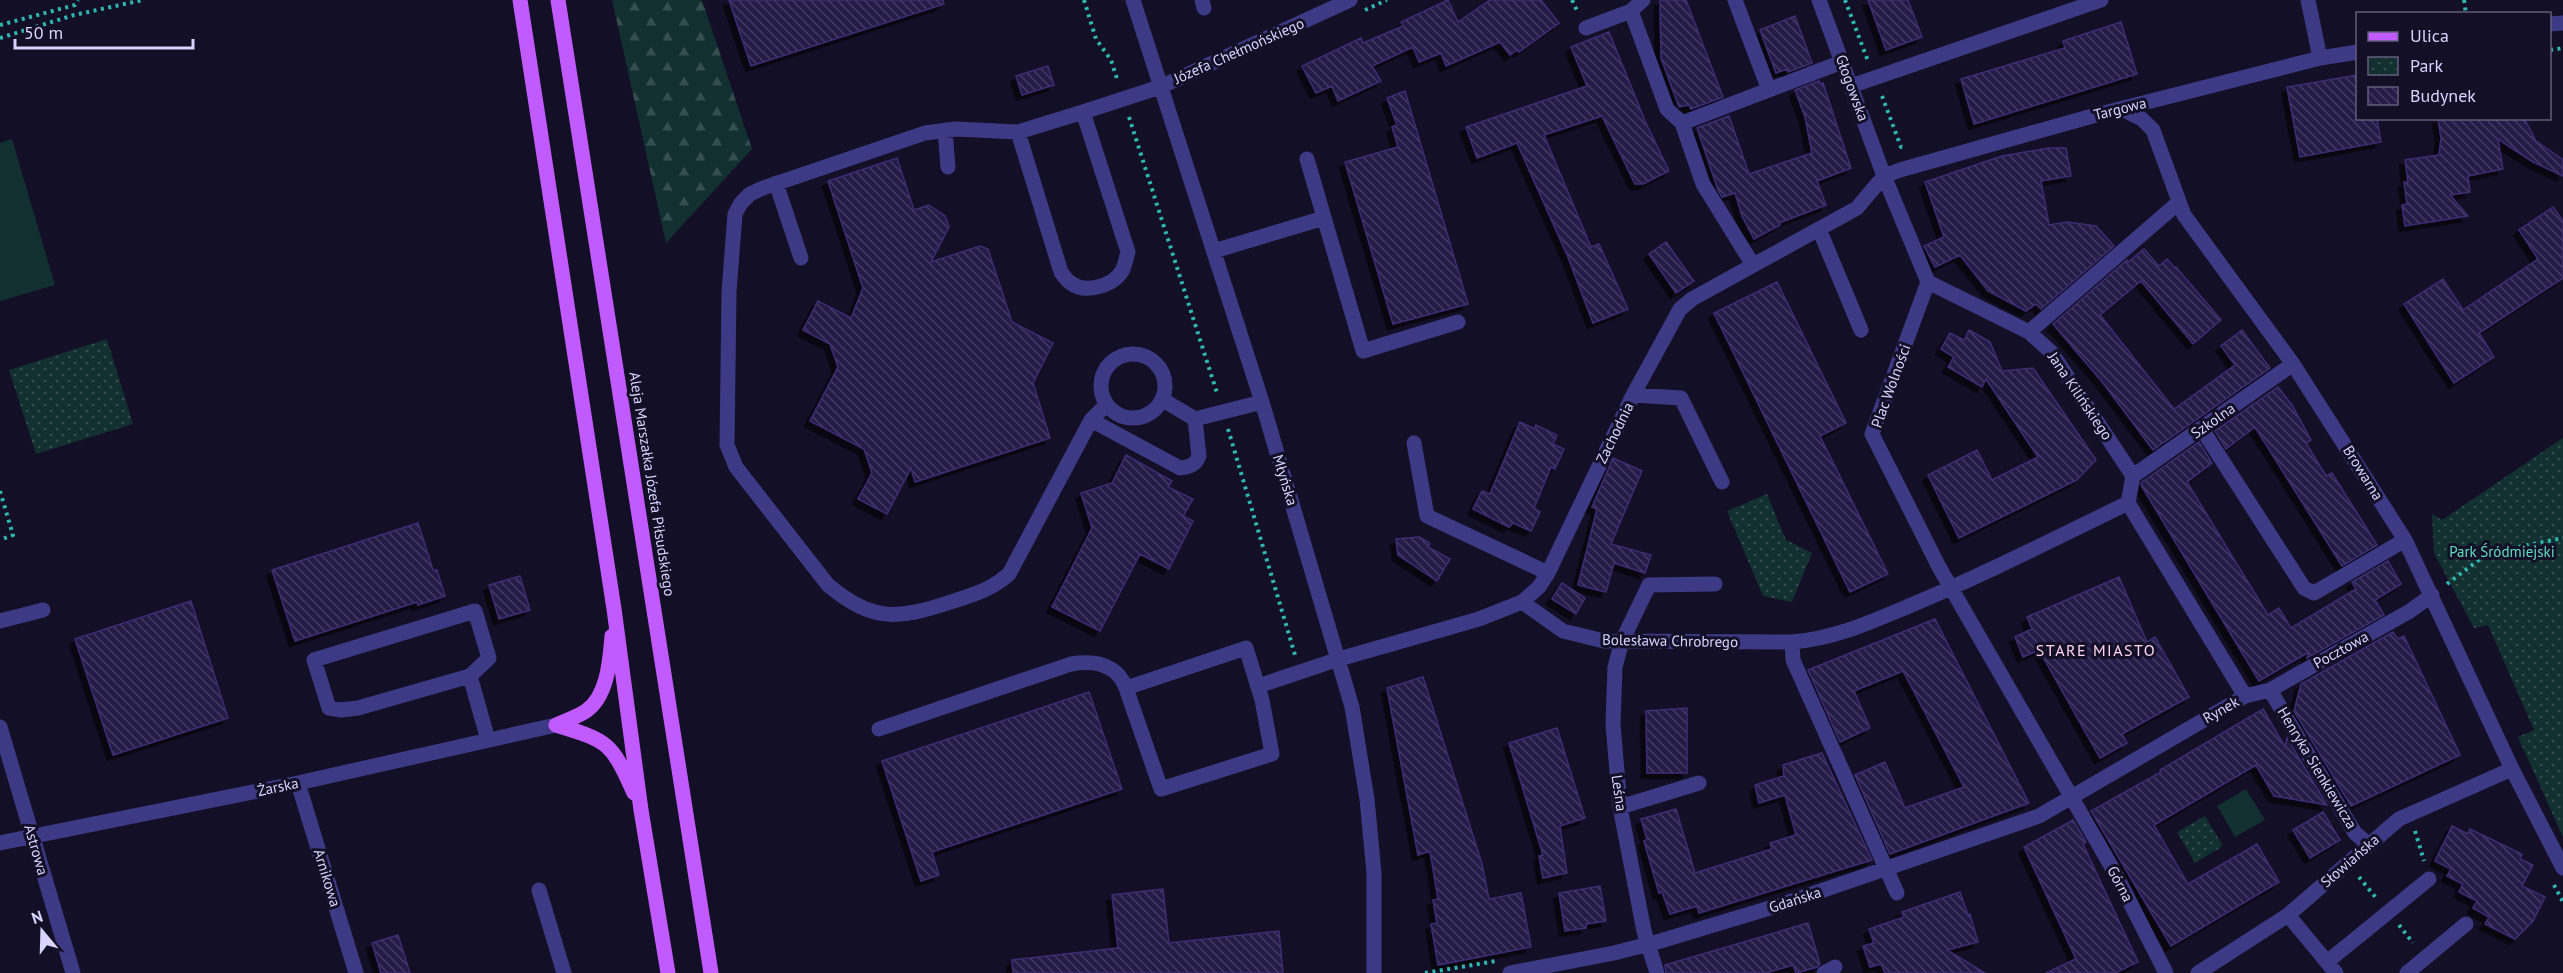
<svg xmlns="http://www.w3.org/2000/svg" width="2563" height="973" font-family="'PT Sans',sans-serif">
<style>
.grass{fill:#12302f}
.forest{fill:url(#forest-firs)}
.park{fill:url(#park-dots)}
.building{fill:url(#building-back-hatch);stroke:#3b2d73;stroke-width:1.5;filter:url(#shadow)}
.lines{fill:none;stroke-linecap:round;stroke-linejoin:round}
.path{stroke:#2fb8b0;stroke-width:4;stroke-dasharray:3 4.5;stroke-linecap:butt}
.minor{stroke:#3d3a85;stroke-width:15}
.major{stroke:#c25bff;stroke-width:15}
.labels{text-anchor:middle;stroke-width:6;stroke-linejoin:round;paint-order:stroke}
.street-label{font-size:15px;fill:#d9d4ff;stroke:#130f26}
.park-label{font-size:15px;fill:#5fe0c0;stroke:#130f26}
.neighbourhood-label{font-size:16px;letter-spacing:1.5px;fill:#ffd6f0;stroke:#130f26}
</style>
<defs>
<pattern id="forest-firs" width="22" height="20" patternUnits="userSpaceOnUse" patternTransform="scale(1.5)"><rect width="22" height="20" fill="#12302f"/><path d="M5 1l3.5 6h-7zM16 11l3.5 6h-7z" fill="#344d4e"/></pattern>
<pattern id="park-dots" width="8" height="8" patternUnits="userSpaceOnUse" patternTransform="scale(1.5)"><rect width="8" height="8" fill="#12302f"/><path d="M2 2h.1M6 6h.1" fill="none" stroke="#344d4e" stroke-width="1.8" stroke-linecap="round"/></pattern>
<pattern id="building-back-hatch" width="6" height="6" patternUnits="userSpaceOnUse" patternTransform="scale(1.5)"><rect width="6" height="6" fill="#241b47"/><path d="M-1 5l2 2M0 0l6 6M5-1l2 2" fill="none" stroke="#433b63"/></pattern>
<filter id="shadow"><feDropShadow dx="-5.5" dy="5.5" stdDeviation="0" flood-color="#0009"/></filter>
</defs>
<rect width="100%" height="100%" fill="#130f26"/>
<!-- grass -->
<path class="grass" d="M12,139L55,285L0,301V143Z
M2246,789L2265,820L2235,837L2217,806Z"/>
<!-- forest -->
<path class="forest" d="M612,0H702L752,149L666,243Z"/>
<!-- park -->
<path class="park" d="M107,339L133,424L36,454L9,370Z
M2563,438V837L2518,737L2534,730L2488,625L2474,628L2434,553L2432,514L2442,520Z
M1767,494L1786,540L1812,553L1792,602L1763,596L1727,511Z
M2205,816L2223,846L2195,863L2177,832Z"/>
<!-- building -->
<path class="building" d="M729,0H943L944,4L751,66Z
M1448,0L1458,22L1490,0H1541L1559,23L1519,52L1517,50L1510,55L1500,42L1446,66L1441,53L1419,62L1413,47L1372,66L1381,81L1338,101L1332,86L1316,93L1302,66L1361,38L1363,43L1403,26L1401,22Z
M1660,0H1686L1723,97L1691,109L1689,105L1679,107L1661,58Z
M1868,0H1908L1922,37L1886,50Z
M1795,16L1812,63L1788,72L1787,69L1776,73L1760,30Z
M2121,22L2137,74L1974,124L1961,79L2065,48L2063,41Z
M1609,32L1646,123L1669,171L1643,184H1635L1602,116L1544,135L1591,247L1599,244L1628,309L1593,323L1568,257L1517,143L1477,158L1466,127L1587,86L1571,47Z
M1048,66L1054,85L1022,95L1016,76Z
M2358,75V118H2377L2381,142L2300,157L2287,87Z
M1819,81L1820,84L1823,83L1851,168L1817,181L1826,205L1779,223L1780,225L1754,239L1742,216L1735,193L1722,197L1718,190L1697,128L1729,116L1749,174L1812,153L1805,117L1795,90Z
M1405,91L1468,304L1393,324L1345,162L1398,147L1392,127L1397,125L1387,98Z
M2438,118H2524L2536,141L2563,160V176L2533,162L2498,139L2503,169L2468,176L2470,192L2450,195L2468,216L2405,226L2402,205L2407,204L2404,182H2408L2405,160L2439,155L2441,138Z
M2049,148H2066L2071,176L2041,181L2049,225L2067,222L2096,226L2114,246L2041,309L2036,304L2026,311L1988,291L1960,255L1935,267L1924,246L1944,237L1925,182L2002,156Z
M897,158L914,210L929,205L945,216L949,227L931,262L980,246L988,249L1012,322L1053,343L1033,383L1050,438L915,482L911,468L887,514L858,499L872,473L864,449L810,421L838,367L830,344L803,330L818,301L851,318L863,288L828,181Z
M2553,207L2563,221V278L2479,333L2494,357L2454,383L2404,304L2443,279L2463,310L2538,259L2519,230Z
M1666,242L1694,281L1676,293L1649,254Z
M2144,249L2159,266L2167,259L2175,268L2176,267L2221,320L2193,344L2141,281L2100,315L2174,409L2235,365L2221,346L2242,330L2270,368L2153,450L2103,383L2053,324L2127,260L2128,262Z
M1777,282L1846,423L1820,436L1888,574L1850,592L1714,313Z
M1969,330L1990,342L2002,371L2033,368L2096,460L2077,480L1959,538L1928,475L1977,450L1992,480L2038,457L1986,379L1982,387L1948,367L1954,357L1941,349L1950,333L1964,340Z
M2278,387L2292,405L2311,440L2306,443L2326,476L2332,473L2377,545L2342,566L2255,427L2226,449L2215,431Z
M1520,422L1535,429L1536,425L1557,435L1553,444L1564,449L1555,469L1551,467L1534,508L1540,512L1531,531L1513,523L1509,527L1473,509L1482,491L1490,494Z
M2199,442L2212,463L2187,482L2268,615L2279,608L2291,628L2356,589L2352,582L2388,561L2401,584L2375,600L2384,615L2307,658L2309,652L2259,681L2141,485L2142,482Z
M1126,455L1172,481L1168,487L1193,499L1183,516L1193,521L1169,569L1140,554L1100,631L1052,607L1092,528L1081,493L1112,483Z
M1613,458L1642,471L1611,544L1651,555L1645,573L1614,563L1606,592L1578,585L1597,509L1592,507Z
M418,523L433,570H437L445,596L418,605L417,602L295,641L272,570Z
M1419,537L1430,543L1428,547L1450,559L1437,581L1398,555L1396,539Z
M520,576L530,610L499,619L489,585Z
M2119,577L2147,642L2155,637L2189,697L2122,734L2127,743L2100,758L2039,650L2023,657L2015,637L2032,629L2027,617Z
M1562,583L1585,598L1576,614L1552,599Z
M191,601L228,718L113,755L75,639Z
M1935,619L2029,803L1890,854L1855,775L1885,762L1905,808L1964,787L1903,671L1854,691L1870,728L1840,742L1808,670Z
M2393,632L2398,639L2404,636L2460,755L2351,806L2294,711L2301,684Z
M1423,677L1482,864L1489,899L1521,893L1531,947L1438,965L1431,924L1437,923L1433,900L1438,899L1430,851L1418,855L1387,688Z
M1089,692L1122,789L932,852L939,875L921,881L882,761Z
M1687,708V773H1647L1646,711Z
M2263,709L2285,747L2287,738L2327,805L2274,796L2256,765L2154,825L2188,884L2257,844L2279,882L2171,946L2091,811L2161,772L2160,770Z
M1557,728L1585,818L1560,826L1567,873L1543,878L1539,856L1543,855L1509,743Z
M1822,753L1872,860L1699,913L1697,906L1670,914L1662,892L1659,893L1644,841L1647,839L1641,819L1676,809L1695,873L1772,849L1770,843L1796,835L1785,795L1759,803L1755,785L1784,776L1783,765Z
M2323,812L2340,840L2310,858L2293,830Z
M2073,820L2086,842L2083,844L2138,962L2115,973H2046L2076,959L2024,847Z
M2452,826L2468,834L2470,829L2522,854L2520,859L2533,865L2522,886L2545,897L2533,921L2515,939L2485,924L2489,917L2473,908L2477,901L2459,892L2463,884L2447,876L2451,869L2435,861Z
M1600,886L1606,921L1586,924V928L1565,931L1559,893Z
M1163,889L1169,943L1279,931L1283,973H1013L1012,960L1118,948L1112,895Z
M1960,892L1968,915L1970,914L1978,942L1947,950L1985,973H1885L1881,964L1870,967L1863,946L1874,943L1869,929L1904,917L1902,912Z
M1808,923L1820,964L1817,967L1796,973L1793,965L1766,973H1666L1665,965Z
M398,935L410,973H381L372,943Z"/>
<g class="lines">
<!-- path -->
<path class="path" d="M1084,0L1096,39L1111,60L1118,82
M1572,0L1578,13
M1845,0L1868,61
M2464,0L2466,14
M1365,10L1387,0
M0,25L75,5L78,0
M0,38L74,15L143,0
M2550,50L2563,48
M1882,96L1901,147H1905
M1129,117L1217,393
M1228,429L1295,655
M0,491L13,535L0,540
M2447,584L2488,553L2563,538
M2415,831L2424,861
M2359,877L2377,899
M2554,885L2563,902
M2399,925L2413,943
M1425,973L1496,961"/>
<!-- minor -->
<path class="minor" d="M1133,0L1262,402L1352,707L1367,799L1374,873V973
M1202,0L1204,8
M1735,0L1769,90
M1819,0L1884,176L1928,282L1872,434L1939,567L2114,871L2166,973
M2308,0L2320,58
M1631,11L1667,109L1682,123L1703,184L1753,265
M2550,24L2563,23
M1586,28L1631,11L1643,0
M1851,86L2101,0
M2122,109L2142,119L2153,130L2184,215L2293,364L2405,540L2512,769L2563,868
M1682,123L1842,62
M945,130L948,167
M1018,132L1061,272C1064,276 1067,281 1071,283C1085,294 1113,286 1122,271C1125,266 1126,258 1128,252L1083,112
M1307,159L1363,351L1458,322
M776,183L801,258
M1819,229L1861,330
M1214,251L1324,218
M1928,282L2029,332L2051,352L2133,476L2128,503
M2029,332L2178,203
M1101 386a32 32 0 1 1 64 0a32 32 0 1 1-64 0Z
M1633,395L1681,398L1722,482
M1163,400L1195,419L1262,402
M1106,405L1091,420L1009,574C989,591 975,594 951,602C898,619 874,623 828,585L736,467L727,445L729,292L735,214L741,203L750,194L763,188L925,133L956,129L1018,132L1083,112L1160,87L1350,0
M1091,420L1180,468C1189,467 1196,465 1199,456L1195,419
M2202,429L2304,588L2314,593L2405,540
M1414,443L1427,516L1548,573
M2133,476L2293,364
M2128,503L2245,696
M1522,602L1563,631L1604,641L1792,642L1793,660L1897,893
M475,611L489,658L470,676L358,708L341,710L329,708L314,660Z
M0,621L43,610
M1792,642C1834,639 1871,622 1909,606C1984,575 2056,538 2128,503
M1246,648L1262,700L1272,754L1161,789L1126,688Z
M470,676L488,740
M1258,686L1339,659L1479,619L1522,602L1539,587L1548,573L1633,395L1680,309L1692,299L1857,208L1884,176L1900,170L2096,115L2320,58L2358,52
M2270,690L2355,833L2368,844
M0,727L73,973
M879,729L1071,664C1094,660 1117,664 1126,688
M298,783L356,973
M1620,807L1699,783
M0,843L298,783L556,725
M539,890L564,973
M2288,915L2336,973
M2327,962L2429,879
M1510,973L1614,953L1657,942L1780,905L2039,816L2245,696L2270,690L2410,611L2432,595
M1657,973L1644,931L1620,807L1613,724L1615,667L1622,641L1649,585L1715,584
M1824,973L1835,967
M2198,973L2288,915L2399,819L2512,769
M2407,973L2466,924"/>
<!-- major -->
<path class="major" d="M520,0L614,609L641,810L668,973
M558,0L711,973
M556,725C565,721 577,717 586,711C608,696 610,659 612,636
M556,725C609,741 611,742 634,793"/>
</g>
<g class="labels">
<!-- street labels -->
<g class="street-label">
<text transform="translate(1239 51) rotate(-24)" y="5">Józefa Chełmońskiego</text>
<text transform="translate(1852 88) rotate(70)" y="5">Głogowska</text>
<text transform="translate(2120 109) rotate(-14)" y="5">Targowa</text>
<text transform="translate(1891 386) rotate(-70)" y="5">Plac Wolności</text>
<text transform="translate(2080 396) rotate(56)" y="5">Jana Kilińskiego</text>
<text transform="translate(2213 421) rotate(-35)" y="5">Szkolna</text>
<text transform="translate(1615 433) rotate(-64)" y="5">Zachodnia</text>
<text transform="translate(2363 473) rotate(58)" y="5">Browarna</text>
<text transform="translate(1285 480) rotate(73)" y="5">Młyńska</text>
<text transform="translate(652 484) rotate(81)" y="5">Aleja Marszałka Józefa Piłsudskiego</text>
<text transform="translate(1670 641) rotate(1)" y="5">Bolesława Chrobrego</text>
<text transform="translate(2341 650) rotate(-29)" y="5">Pocztowa</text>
<text transform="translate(2221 710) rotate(-30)" y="5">Rynek</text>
<text transform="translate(2317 768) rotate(59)" y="5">Henryka Sienkiewicza</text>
<text transform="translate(278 787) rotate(-12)" y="5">Żarska</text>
<text transform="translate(1619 793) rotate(82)" y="5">Leśna</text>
<text transform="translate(36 850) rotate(74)" y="5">Astrowa</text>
<text transform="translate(2350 861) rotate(-41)" y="5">Słowiańska</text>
<text transform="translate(327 878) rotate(73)" y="5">Arnikowa</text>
<text transform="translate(2120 884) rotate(62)" y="5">Górna</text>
<text transform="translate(1795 900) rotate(-18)" y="5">Gdańska</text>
</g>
<!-- park labels -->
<g class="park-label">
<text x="2502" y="557">Park Śródmiejski</text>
</g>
<!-- neighbourhood labels -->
<g class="neighbourhood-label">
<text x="2096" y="656">STARE MIASTO</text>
</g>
</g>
<!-- legend -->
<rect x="2356" y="12" width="195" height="108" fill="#130f26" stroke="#625e7d" stroke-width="1.5"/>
<rect x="2368" y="32" width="30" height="9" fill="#c25bff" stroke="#625e7d" stroke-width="1.5"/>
<text x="2410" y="42" font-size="18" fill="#d9d4ff">Ulica</text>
<rect x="2368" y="57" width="30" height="18" fill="url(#park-dots)" stroke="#625e7d" stroke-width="1.5"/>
<text x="2410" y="72" font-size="18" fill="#d9d4ff">Park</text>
<rect x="2368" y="87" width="30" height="18" fill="url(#building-back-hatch)" stroke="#625e7d" stroke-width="1.5"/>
<text x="2410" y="102" font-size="18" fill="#d9d4ff">Budynek</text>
<!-- north arrow -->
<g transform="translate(42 931) rotate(341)" stroke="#130f26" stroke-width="4.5" paint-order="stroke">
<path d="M0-4.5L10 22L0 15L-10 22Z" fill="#d9d4ff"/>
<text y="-9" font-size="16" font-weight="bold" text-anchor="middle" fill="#d9d4ff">N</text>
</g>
<!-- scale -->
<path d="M15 39v9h178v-9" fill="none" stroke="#d9d4ff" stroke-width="3"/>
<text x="24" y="39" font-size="18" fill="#d9d4ff" stroke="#130f26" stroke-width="4.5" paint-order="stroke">50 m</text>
</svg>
